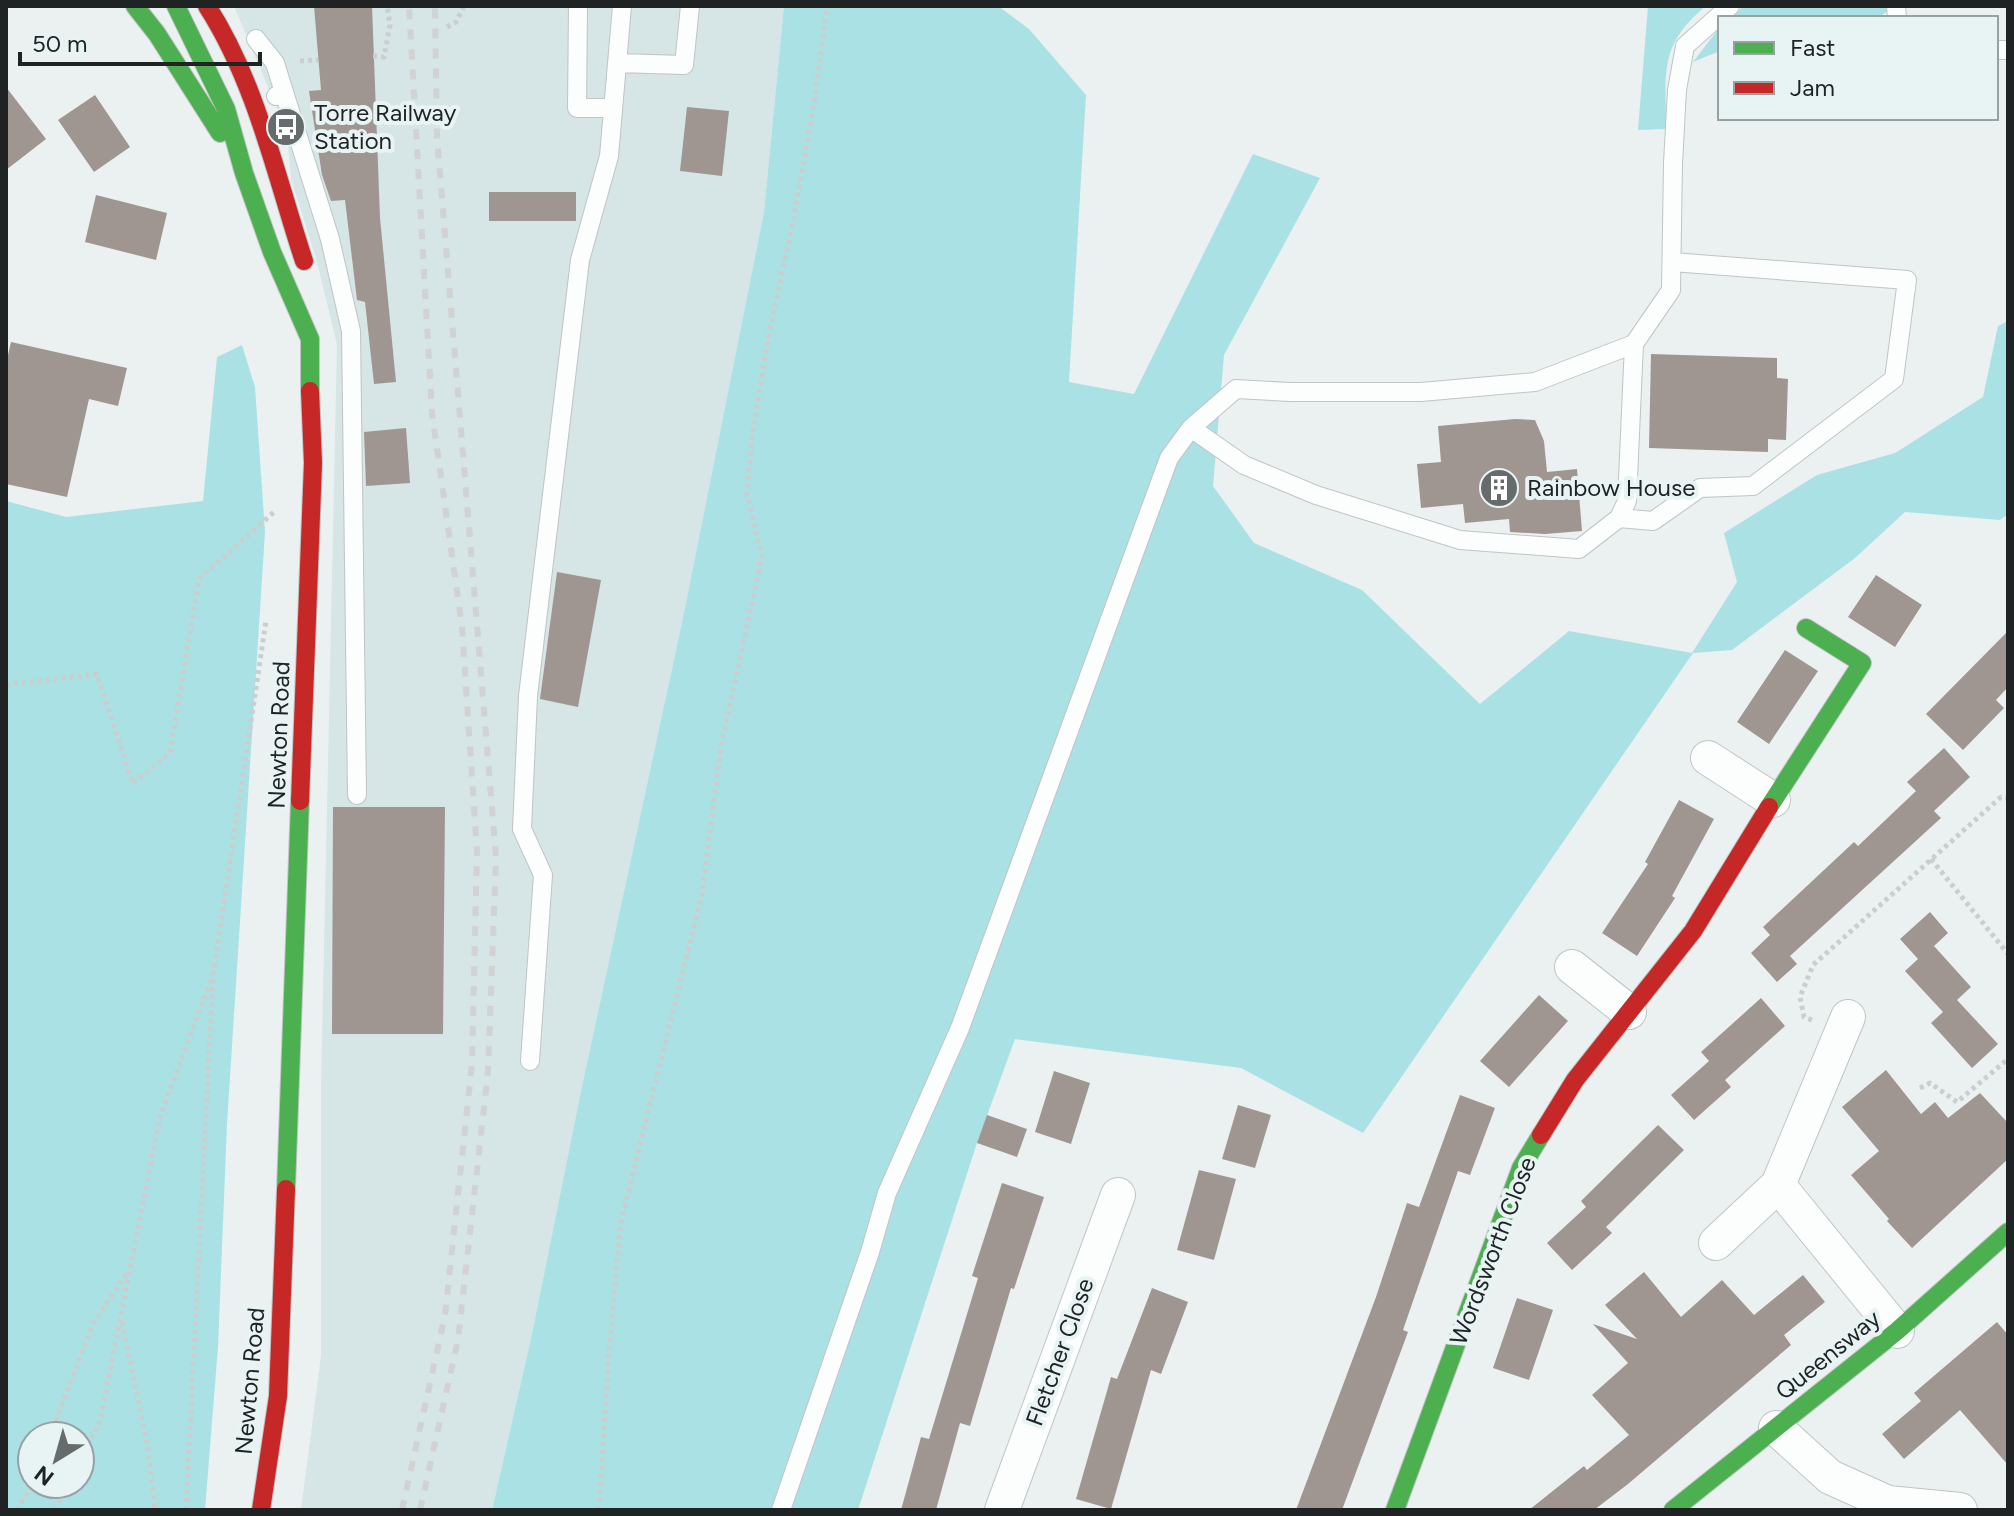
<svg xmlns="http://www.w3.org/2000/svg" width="2014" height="1516" font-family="Figtree,sans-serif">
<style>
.built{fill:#d6e5e5}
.forest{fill:#aae1e5;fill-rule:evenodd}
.building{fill:#9f9691}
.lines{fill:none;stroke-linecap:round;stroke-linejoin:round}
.lane-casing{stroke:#c0c4c4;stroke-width:20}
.street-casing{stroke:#c0c4c4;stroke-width:36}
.fast-casing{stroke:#c0c4c4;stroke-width:20}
.jam-casing{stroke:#c0c4c4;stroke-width:20}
.path{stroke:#cbcece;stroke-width:5;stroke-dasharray:4 4;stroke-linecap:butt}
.lane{stroke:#fcfdfd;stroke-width:18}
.street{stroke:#fcfdfd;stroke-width:34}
.fast{stroke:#4caf50;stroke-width:18}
.jam{stroke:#c62828;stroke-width:18}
.rail{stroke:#d1d2d3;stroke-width:6;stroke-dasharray:10 10;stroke-linecap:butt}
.labels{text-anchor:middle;stroke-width:8;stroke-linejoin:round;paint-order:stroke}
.poi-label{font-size:24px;fill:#1f2324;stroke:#e8f3f4;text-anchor:start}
.street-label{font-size:24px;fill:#1f2324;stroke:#e8f3f4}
</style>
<rect width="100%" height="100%" fill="#ebf1f1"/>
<!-- built -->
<path class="built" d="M234,6H784L764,212L684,613L580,1096L532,1334L492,1510H301L321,1356V1088L337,344L316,258L291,179L287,132Z"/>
<!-- forest -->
<path class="forest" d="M784,6H998L1029,29L1086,95L1069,382L1134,394L1253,154L1320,178L1224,355L1213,486L1254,543L1362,590L1480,704L1569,631L1692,653L1737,582L1724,533L1817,475L1895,453L1983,397L1998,326L2008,321V514L2000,520L1905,512L1855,558L1732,650L1693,653L1363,1133L1241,1068L1015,1039L977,1143L858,1510H492L532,1334L580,1096L684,613L764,212Z
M1648,6H1706C1658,45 1666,74 1666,129L1638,130Z
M1744,6H1895L1878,18H1730Z
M1720,27V51L1693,62Z
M242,345L255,387L265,532L227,1124L218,1347L205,1510H6V501L66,517L203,501L217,357ZM80,1436V1484H32V1436Z"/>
<!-- building -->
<path class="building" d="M314,6H372L380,218L396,382L374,384L365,302L357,300L345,200L331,201L322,175L309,91L321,90Z
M6,87L46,139L6,170Z
M95,95L130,147L94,172L58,120Z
M687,107L729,111L722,176L680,171Z
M489,192H576V221H489Z
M96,195L167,213L156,260L85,242Z
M11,342L127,368L118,406L89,399L67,497L6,484V364Z
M1651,354L1777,358V378L1788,379L1786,440L1768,439V452L1649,448Z
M1515,419L1535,420L1544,441L1547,472L1577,469L1582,531L1545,534L1510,532L1509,519L1465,523L1463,504L1421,508L1417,464L1441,462L1438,426Z
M406,428L410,483L366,486L364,432Z
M557,572L601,580L578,707L540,699Z
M1876,575L1922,605L1895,647L1848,617Z
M2008,631V687L1996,700L2004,708L1963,750L1926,714Z
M1785,650L1818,671L1769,744L1737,722Z
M1944,748L1970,777L1934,811L1941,818L1790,956L1797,964L1777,982L1751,953L1770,935L1763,927L1854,842L1858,846L1916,791L1907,782Z
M1679,800L1714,819L1672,896L1675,898L1637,956L1602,933L1648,864L1645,862Z
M333,807H445L443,1034H332Z
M1930,912L1948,933L1934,946L1971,987L1957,1000L1998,1044L1972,1068L1931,1023L1943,1012L1905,971L1918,959L1900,939Z
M1539,995L1568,1021L1509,1087L1480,1061Z
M1761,998L1785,1026L1725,1080L1731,1087L1694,1120L1671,1095L1709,1061L1701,1052Z
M1886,1070L1921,1114L1935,1102L1948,1118L1980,1093L2008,1123V1159L1912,1248L1887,1221L1889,1219L1851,1175L1879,1151L1842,1107Z
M1054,1071L1090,1083L1071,1144L1035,1132Z
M1460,1095L1495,1108L1470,1175L1458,1171L1403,1330L1408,1332L1342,1510H1296L1376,1297L1407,1203L1419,1207Z
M1238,1105L1271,1115L1255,1168L1222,1159Z
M987,1115L1027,1129L1017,1157L977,1143Z
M1658,1125L1684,1150L1606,1227L1612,1233L1572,1270L1547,1243L1586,1207L1581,1201Z
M1199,1170L1236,1179L1214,1260L1177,1250Z
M1002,1183L1044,1197L1014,1289L1011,1288L970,1426L960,1423L936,1510H901L921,1437L929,1439L978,1278L972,1276Z
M1644,1272L1681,1317L1722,1280L1754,1315L1803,1275L1825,1302L1784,1335L1791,1345L1628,1484L1594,1510H1529L1584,1466L1587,1470L1629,1435L1592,1395L1628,1363L1593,1324L1637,1339L1605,1305Z
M1152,1288L1188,1302L1161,1374L1151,1370L1111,1509L1076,1499L1111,1377L1117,1379Z
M1517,1298L1553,1310L1529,1380L1493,1368Z
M1997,1322L2008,1335V1465L1960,1410L1904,1459L1882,1434L1921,1401L1914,1393Z"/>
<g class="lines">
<defs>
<path id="lane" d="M578,6L577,108H613
M1896,6L1897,18
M256,39L275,63L284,92L276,96
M1996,50H2008
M617,63L684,65L690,6
M284,92L330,239L351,331L357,795
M1191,428L1244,465L1316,495L1460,540L1579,549L1619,518L1627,501L1634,344
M1619,518L1653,521L1700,488L1753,486L1894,379L1907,280L1672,262
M530,1061L543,875L522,829L528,696L580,260L609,156L622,6
M781,1510L870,1252L887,1193L960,1028L1169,458L1191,428L1236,389L1290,392H1421L1535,382L1634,344L1671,290L1673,163L1677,90L1685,46L1730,6"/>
<path id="street" d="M1708,758L1773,800
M1572,967L1629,1012
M1778,1185L1897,1331
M1716,1243L1778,1185L1848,1017
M1776,1428L1830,1477L1888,1503L1960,1510
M1002,1510L1118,1195"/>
<path id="fast" d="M135,6L157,34L220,133
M176,6L226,109L244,173L272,252L310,339V391
M1769,807L1862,663L1806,628
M286,1189L300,801
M1395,1510L1521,1168L1541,1135
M1673,1510L1897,1331L2008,1232"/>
<path id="jam" d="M207,6C256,82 276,176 304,261
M300,801L313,463L310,391
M1541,1135L1575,1080L1693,931L1769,807
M261,1510L278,1396L286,1189"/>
</defs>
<!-- lane casing -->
<use href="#lane" class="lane-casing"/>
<!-- street casing -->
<use href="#street" class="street-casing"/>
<!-- fast casing -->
<use href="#fast" class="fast-casing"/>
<!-- jam casing -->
<use href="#jam" class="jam-casing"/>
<!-- path -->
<path class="path" d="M447,27L456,22L464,6
M373,56L384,57L390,25L387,6
M300,61L318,60
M6,685L97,674L133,784L170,753L199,579L274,512
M1931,859L2008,954
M1812,1020L1804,1017L1800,997L1813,965L2001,797L2008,798
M1920,1088L1930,1083L1957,1102L2008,1059
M122,1322L148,1448L155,1510
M50,1436L92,1326L128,1271
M80,1460L100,1422L160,1117L211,980
M17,1510L32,1484
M55,1510L68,1484
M186,1510L213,976L266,621
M599,1510L609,1355L620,1226L702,895L721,747L762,557L747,493L752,438L768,339L794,217L814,104L827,6"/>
<!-- lane -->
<use href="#lane" class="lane"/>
<!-- street -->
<use href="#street" class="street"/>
<!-- fast -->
<use href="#fast" class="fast"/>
<!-- jam -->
<use href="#jam" class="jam"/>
<!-- rail -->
<path class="rail" d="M402,1510L445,1315L472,1064L477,851L462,627L432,413L409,6
M420,1510L458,1340L488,1072L496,857L437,137L435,6"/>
</g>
<!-- icons -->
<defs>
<symbol id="bus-disc" viewBox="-11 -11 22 22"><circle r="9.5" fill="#666b6c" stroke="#e8f3f4"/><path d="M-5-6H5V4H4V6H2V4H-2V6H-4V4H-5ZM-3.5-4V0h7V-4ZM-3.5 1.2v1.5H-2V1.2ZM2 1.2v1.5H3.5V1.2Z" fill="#fff"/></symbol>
<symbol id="building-disc" viewBox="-11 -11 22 22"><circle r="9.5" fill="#666b6c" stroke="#e8f3f4"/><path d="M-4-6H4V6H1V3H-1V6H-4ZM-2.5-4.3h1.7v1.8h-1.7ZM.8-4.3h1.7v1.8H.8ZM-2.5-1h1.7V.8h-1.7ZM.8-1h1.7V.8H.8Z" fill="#fff"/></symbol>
</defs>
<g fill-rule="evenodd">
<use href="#bus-disc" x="264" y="105" width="44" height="44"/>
<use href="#building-disc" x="1477" y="466" width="44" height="44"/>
</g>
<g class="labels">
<!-- poi labels -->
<g class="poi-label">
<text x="314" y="121">Torre Railway<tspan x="314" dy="28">Station</tspan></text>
<text x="1527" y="496">Rainbow House</text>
</g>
<!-- street labels -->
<g class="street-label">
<text transform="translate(279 735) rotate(-88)" y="8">Newton Road</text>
<text transform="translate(1493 1251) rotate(-69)" y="8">Wordsworth Close</text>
<text transform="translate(1060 1352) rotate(-70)" y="8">Fletcher Close</text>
<text transform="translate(1828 1355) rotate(-39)" y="8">Queensway</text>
<text transform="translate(250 1381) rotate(-85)" y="8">Newton Road</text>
</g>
</g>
<!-- border -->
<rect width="2014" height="1516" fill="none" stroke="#1f2324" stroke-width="16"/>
<!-- legend -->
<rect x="1718" y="16" width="280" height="104" fill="#e8f3f4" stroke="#98a0a1" stroke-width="2"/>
<rect x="1734" y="42" width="40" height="12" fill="#4caf50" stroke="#98a0a1" stroke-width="2"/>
<text x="1790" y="56" font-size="24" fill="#1f2324">Fast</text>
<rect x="1734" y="82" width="40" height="12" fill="#c62828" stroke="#98a0a1" stroke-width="2"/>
<text x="1790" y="96" font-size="24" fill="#1f2324">Jam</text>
<!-- north arrow -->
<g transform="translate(56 1460) rotate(217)"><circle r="38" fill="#e8f3f4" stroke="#98a0a1" stroke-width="2"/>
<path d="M0-6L14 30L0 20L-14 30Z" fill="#666b6c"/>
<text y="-12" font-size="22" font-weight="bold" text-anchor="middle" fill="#1f2324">N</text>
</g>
<!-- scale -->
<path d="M20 52v12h240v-12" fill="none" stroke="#1f2324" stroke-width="4"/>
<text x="32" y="52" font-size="24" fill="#1f2324" stroke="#e8f3f4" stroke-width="6" paint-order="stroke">50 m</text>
</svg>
